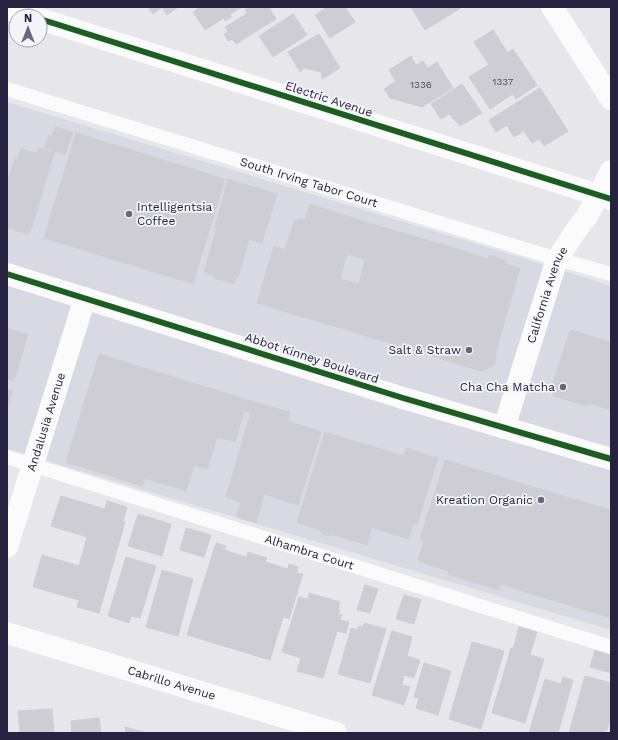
<svg xmlns="http://www.w3.org/2000/svg" width="618" height="740" font-family="'Work Sans',sans-serif">
<style>
.built{fill:#d9d9e3}
.building{fill:#cdcdd3;stroke:#ceced4;fill-rule:evenodd}
.lines{fill:none;stroke-linecap:round;stroke-linejoin:round}
.service{stroke:#fbfbfc;stroke-width:14}
.minor{stroke:#fbfbfc;stroke-width:22}
.tertiary{stroke:#fbfbfc;stroke-width:22}
.cycleway-casing{stroke:#f4f5fa;stroke-width:8}
.cycleway{stroke:#1b5e20;stroke-width:6}
.poi-dot{fill:#69677c;stroke:#f4f5fa;stroke-width:1.5}
.labels{text-anchor:middle;stroke-width:3.5;stroke-linejoin:round;paint-order:stroke}
.number-label{font-size:10px;fill:#504e66}
.street-label{font-size:12px;fill:#262240;stroke:#f4f5fa}
.poi-label{font-size:12px;fill:#262240;stroke:#f4f5fa;text-anchor:end}
</style>
<rect width="100%" height="100%" fill="#e6e6eb"/>
<!-- built -->
<path class="built" d="M7,102L523,258L611,286V630L7,449Z"/>
<!-- building -->
<path class="building" d="M148,7H178L167,15L162,7L153,14Z
M201,7H242L230,14L232,17L225,21L224,18L205,30L193,12Z
M249,7H254V8L256,7H269L276,19L236,44L232,39L228,41L224,34L228,32L225,27L248,13L245,10Z
M327,7H345L355,22L330,38L315,15Z
M411,7H462L425,30Z
M293,14L307,35L273,57L259,36Z
M493,30L507,52L489,65L474,42Z
M319,34L340,68L322,79L321,72L304,68L300,72L288,52Z
M513,49L537,85L516,99L513,94L490,109L469,77Z
M411,56L416,65L423,61L428,68L437,62L453,88L422,107L390,98L384,89L396,81L389,70Z
M462,84L482,113L460,126L449,114L441,119L431,104Z
M540,88L568,131L544,146L539,139L532,143L524,131L514,137L507,125L496,132L489,120Z
M55,127L73,132L65,155L44,148L49,135L52,136Z
M76,133L225,179L193,284L44,238Z
M39,148L54,153L30,233L27,234L16,231L15,229L11,227L9,229L7,228V182L15,158L18,159L21,149L37,153Z
M228,179L277,194L262,243L249,239L238,278L236,277L234,284L213,278L214,275L204,272L217,227H215Z
M310,204L328,210L296,315L257,303L274,246L285,250L294,222L300,219L305,220Z
M328,210L379,226L347,330L296,315ZM347,254L365,259L359,284L340,279Z
M379,226L474,254L442,359L347,330Z
M474,254L488,259L489,255L505,260V264L520,268L495,355H497L494,365L481,371L442,359Z
M7,328L28,335L14,381L7,379Z
M570,330L611,342V410L588,403L587,406L554,396L551,389Z
M99,354L179,379L148,479L145,478L142,486L66,462Z
M179,379L217,390L186,491L148,479Z
M7,389L13,390L7,408Z
M217,390L254,402L251,413L244,411L235,442L217,437L207,469L194,465Z
M254,402L290,412L288,422H290L268,495L264,494L256,523L236,517L241,502L226,497Z
M290,422L321,432L298,505L268,495Z
M325,432L404,456L381,530L372,527L367,545L331,534L330,536L322,534V531L297,523Z
M406,448L438,458L417,525L413,524L409,539L381,530Z
M445,460L482,471L450,575L448,574L449,571L418,561L424,539L420,538Z
M482,471L533,487L503,585L500,584L499,590L450,575Z
M533,487L611,510V618L503,585Z
M61,496L105,509L107,501L127,507L123,521L125,522L99,613L77,607L79,600L33,587L42,555L79,566L87,537L51,526Z
M138,514L171,524L162,556L128,546Z
M186,528L211,535L204,557L180,550Z
M216,543L226,546L224,550L246,557L248,552L267,558L265,562L288,569L289,564L298,567L297,573L303,574L289,619L283,617L270,660L187,635Z
M126,557L156,566L140,618L131,616L129,623L108,616Z
M162,570L193,579L178,636L146,627Z
M365,585L378,589L370,613L357,610Z
M309,593L340,602L338,609L340,610L338,614L342,615L340,620L349,622L346,633L337,631L323,678L297,671L301,658L282,652L299,597L308,599Z
M404,595L421,600L414,624L396,619Z
M364,623L386,629L370,683L338,674L351,628L358,630L359,626L363,627Z
M519,627L537,632L530,655L544,659L525,723L492,713L511,648L513,649Z
M392,631L412,637L407,656L420,660L414,678L404,675L402,685L410,687L404,705L372,695Z
M472,642L504,651L481,729L449,719Z
M595,650L611,655V673L590,667Z
M424,663L451,671L438,715L416,708L419,698L414,697Z
M585,676L611,683V717L607,730L606,729L605,733H569Z
M563,677L573,680L558,733H529L545,679L561,684Z
M52,709L54,733H20L18,711Z
M99,718L101,733H72L71,721Z
M125,727L147,733H126Z"/>
<g class="lines">
<!-- service -->
<g class="service">
<path id="s1" d="M7,89L557,259L611,274"/>
<path id="s2" d="M7,457L611,647"/>
</g>
<!-- minor -->
<g class="minor">
<path d="M552,7L611,99"/>
<path d="M7,9L29,16"/>
<path d="M40,19L611,199"/>
<path id="s3" d="M7,547L85,298"/>
<path id="s4" d="M7,633L336,733"/>
</g>
<!-- tertiary -->
<g class="tertiary">
<path d="M7,274L403,398L611,459"/>
<path id="s5" d="M504,428L557,259L575,232L587,216L611,171"/>
</g>
<defs>
<path id="cycleway" d="M40,19L611,199
M7,274L403,398L611,459"/>
</defs>
<!-- cycleway casing -->
<use href="#cycleway" class="cycleway-casing"/>
<!-- cycleway -->
<use href="#cycleway" class="cycleway"/>
</g>
<!-- markers -->
<g class="poi-dot">
<circle cx="129" cy="214" r="4"/>
<circle cx="469" cy="350" r="4"/>
<circle cx="563" cy="387" r="4"/>
<circle cx="541" cy="500" r="4"/>
</g>
<g class="labels">
<!-- number labels -->
<g class="number-label">
<text x="503" y="85">1337</text>
<text x="421" y="88">1336</text>
</g>
<!-- street labels -->
<g class="street-label">
<text transform="translate(329 99) rotate(18)" y="4">Electric Avenue</text>
<text dy="4" stroke="none"><textPath href="#s1" startOffset="316">South Irving Tabor Court</textPath></text>
<text dy="4" stroke="none"><textPath href="#s5" startOffset="140">California Avenue</textPath></text>
<text transform="translate(312 358) rotate(18)" y="4">Abbot Kinney Boulevard</text>
<text dy="4" stroke="none"><textPath href="#s3" startOffset="131">Andalusia Avenue</textPath></text>
<text dy="4" stroke="none"><textPath href="#s2" startOffset="317">Alhambra Court</textPath></text>
<text dy="4" stroke="none"><textPath href="#s4" startOffset="172">Cabrillo Avenue</textPath></text>
</g>
<!-- poi labels -->
<g class="poi-label">
<text x="137" y="211" text-anchor="start">Intelligentsia<tspan x="137" dy="14">Coffee</tspan></text>
<text x="461" y="354">Salt &amp; Straw</text>
<text x="555" y="391">Cha Cha Matcha</text>
<text x="533" y="504">Kreation Organic</text>
</g>
</g>
<!-- border -->
<rect width="618" height="740" fill="none" stroke="#262240" stroke-width="16"/>
<!-- north arrow -->
<g transform="translate(28 28)"><circle r="19" fill="#f4f5fa" stroke="#a2a1b0"/>
<path d="M0-3L7 15L0 10L-7 15Z" fill="#69677c"/>
<text y="-6" font-size="11" font-weight="bold" text-anchor="middle" fill="#262240">N</text>
</g>
</svg>
